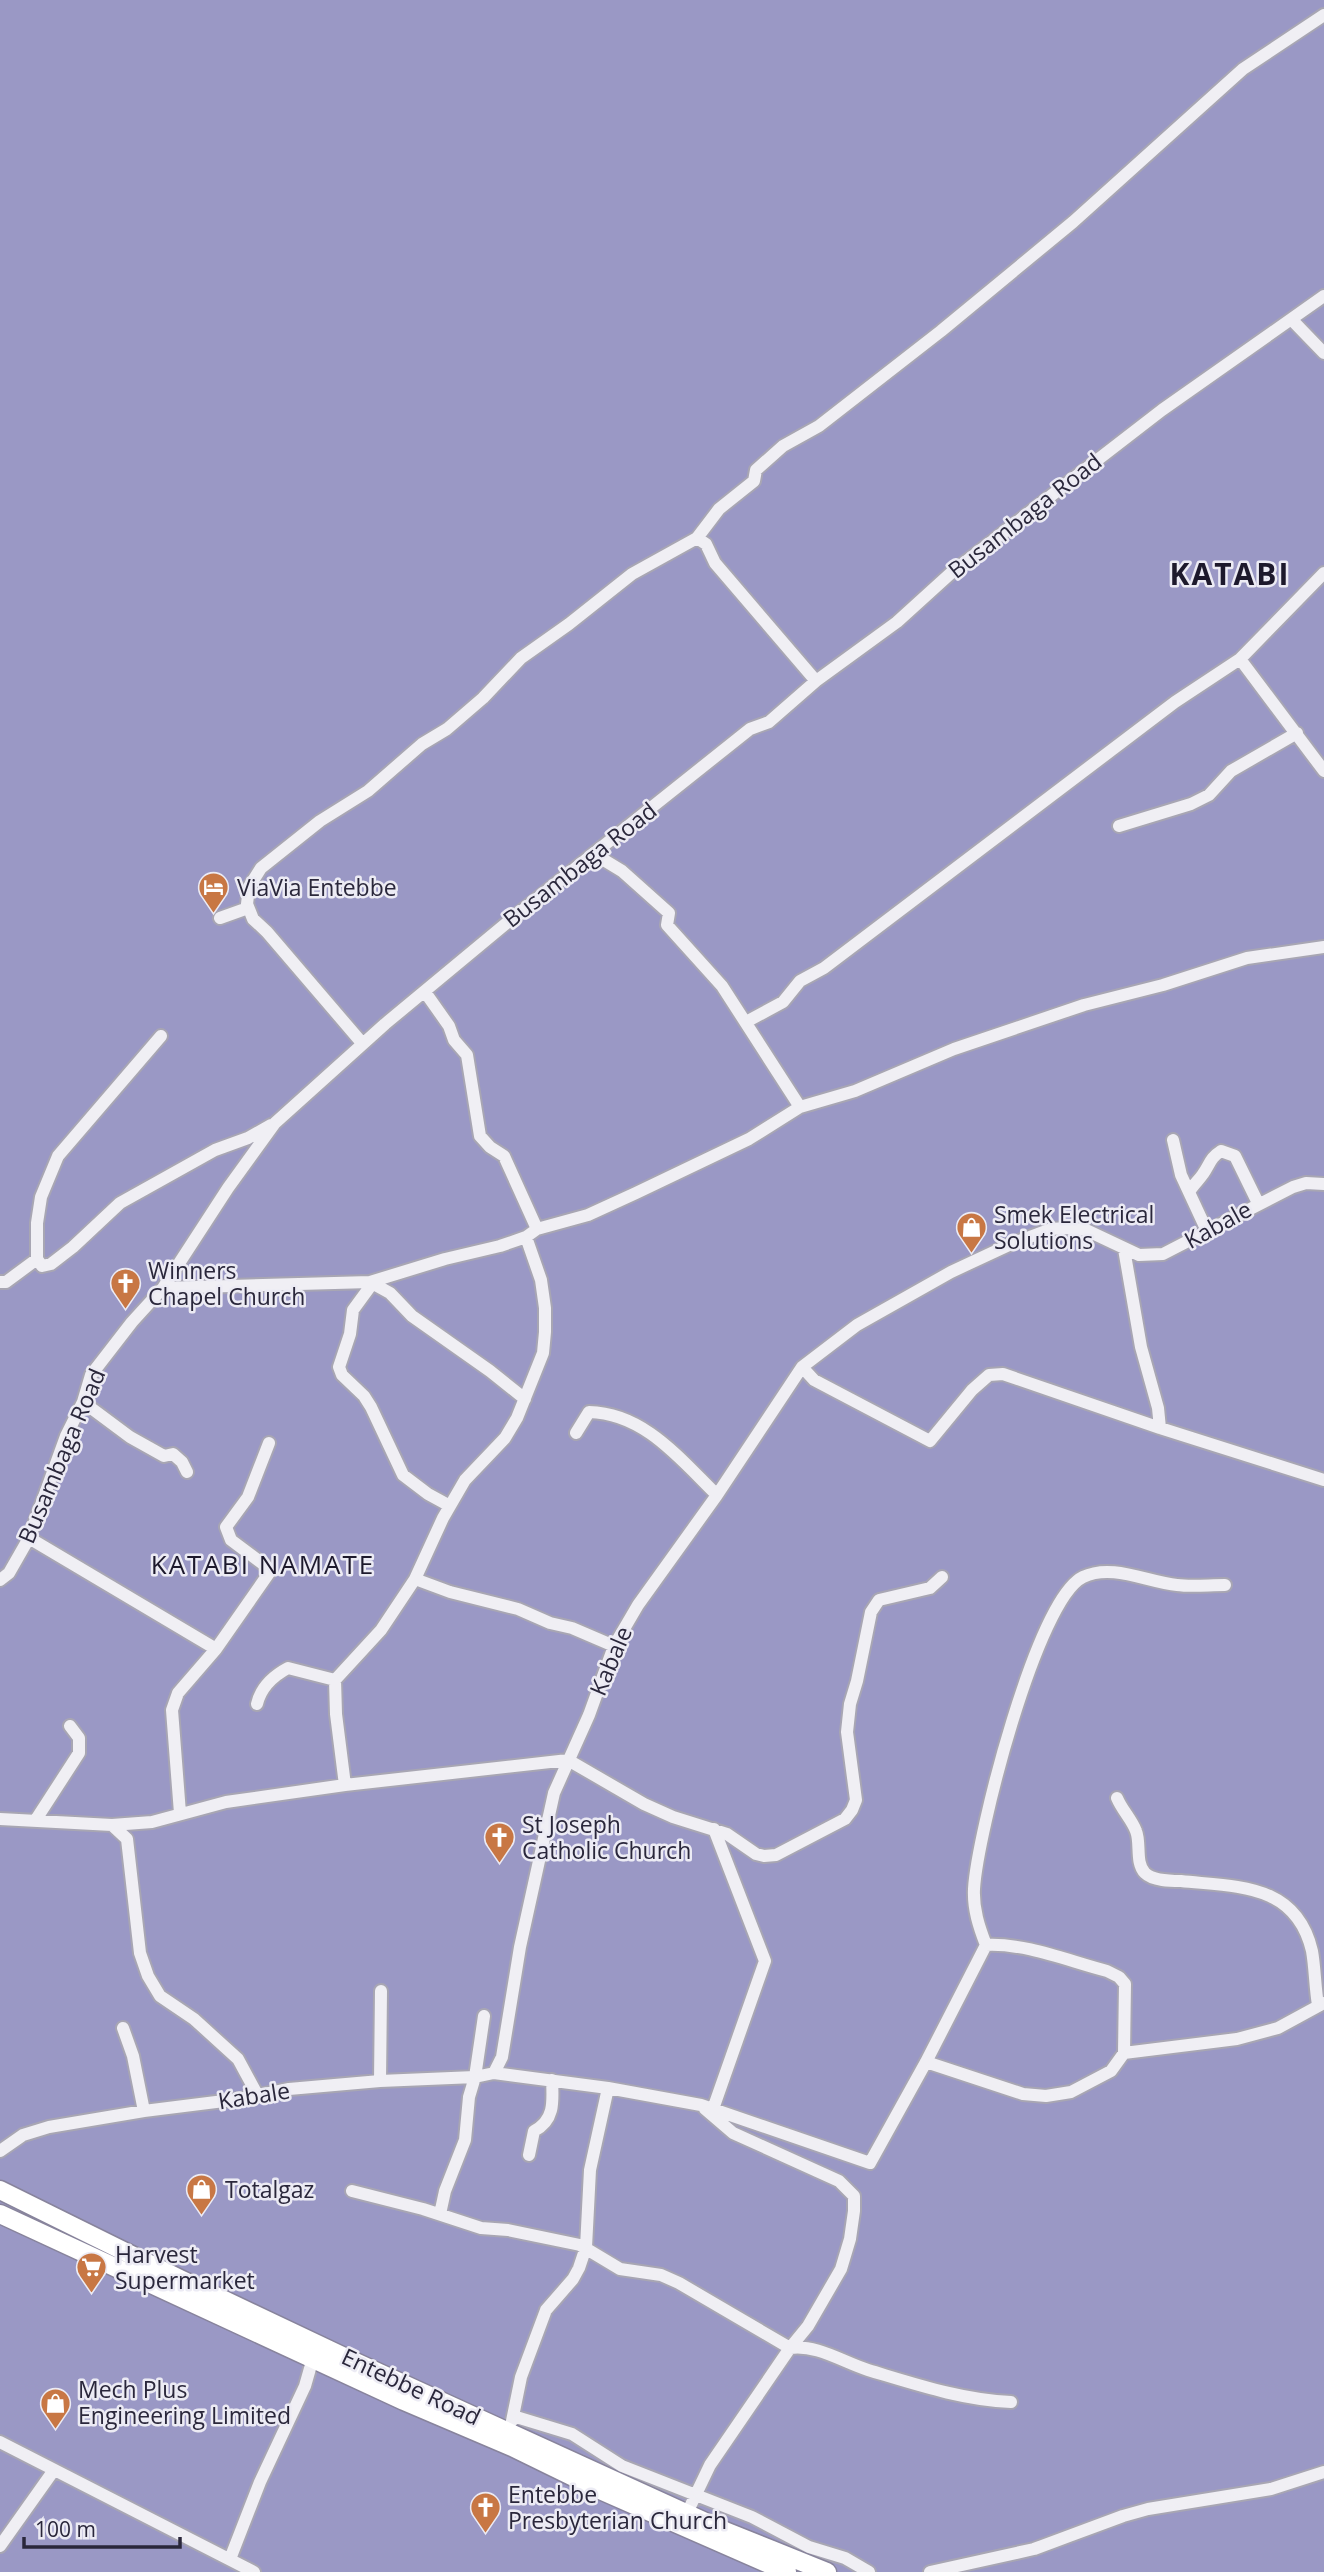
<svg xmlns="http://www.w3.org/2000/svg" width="1324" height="2572" font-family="'Open Sans',sans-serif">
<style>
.water{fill:#9a98c5}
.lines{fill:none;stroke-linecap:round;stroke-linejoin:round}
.minor-casing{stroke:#a8a6b3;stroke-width:16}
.highway-casing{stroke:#88849c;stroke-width:21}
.minor{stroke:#f0eff4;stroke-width:12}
.highway{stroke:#fff;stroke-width:18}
.labels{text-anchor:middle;stroke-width:5;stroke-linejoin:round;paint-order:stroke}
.street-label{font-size:23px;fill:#2a273b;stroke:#ecebf4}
.poi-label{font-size:23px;fill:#2a273b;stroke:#ecebf4;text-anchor:start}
.quarter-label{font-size:26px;letter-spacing:2px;fill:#1d192c;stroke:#ecebf4}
.district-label{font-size:30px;font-weight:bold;letter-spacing:2px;fill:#1d192c;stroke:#ecebf4}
</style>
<rect width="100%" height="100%" fill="#dedce6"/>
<!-- water -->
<path class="water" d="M0,0H1324V2572H0Z"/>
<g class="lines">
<defs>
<path id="minor" d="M1292,320L1324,353
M1240,659L1324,771
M816,681L715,563L706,544L697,538L719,509L754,481L756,470L783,446L819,426L941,331L1073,222L1243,69L1324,15
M1119,826L1191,804L1209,795L1231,771L1297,733
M594,854L622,871L669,913L667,925L722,986L800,1107
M220,918L248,908
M425,992L449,1026L454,1040L467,1055L480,1136L490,1147L504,1156L537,1229
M746,1022L783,1002L800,981L824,968L1175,702L1240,659L1324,573
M161,1036L58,1156L41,1197L37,1223V1259L42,1266L51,1264L73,1247L120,1203L215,1150L248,1138L271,1125
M362,1043L267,932L253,919L247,904L249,887L261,868L320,821L368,791L422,744L447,729L483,698L521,658L569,624L632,574L697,538
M1173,1140L1181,1175L1207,1231
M1189,1192C1193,1185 1199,1180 1203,1174C1210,1164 1210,1158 1221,1151L1235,1156L1258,1203
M1124,1249L1141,1347L1158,1408L1160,1428
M0,1282H6L37,1259
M370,1282L390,1293L412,1316L490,1371L525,1399
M372,1284L353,1310L350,1334L339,1367L342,1375L364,1396L371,1407L403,1475L428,1494L450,1506
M163,1288L370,1282L445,1259L500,1246L526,1237L537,1229L588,1215L636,1193L749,1139L800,1107L855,1091L954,1049L1084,1005L1163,985L1247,958L1324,947
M802,1367L814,1380L930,1441L972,1390L989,1375L1003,1374L1160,1428L1324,1480
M83,1402L130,1437L164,1456L173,1454L182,1462L187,1472
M576,1433L589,1412C644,1413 680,1459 717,1495
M29,1538L216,1649
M415,1579L450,1592L518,1609L550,1623L572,1628L614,1646
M0,1580L9,1573L29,1538L66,1436L83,1402L91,1375L132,1322L163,1288L228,1188L275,1123L385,1024L509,921L750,729L769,722L816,681L897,622L951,573L1162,410L1324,296
M257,1704C261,1687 273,1676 288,1668L335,1680
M345,1785L336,1714L335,1680L381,1630L415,1579L443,1518L465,1480L505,1438L517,1418L543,1353L545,1332V1308L541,1280L526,1237
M1117,1798C1122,1810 1132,1820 1136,1831C1141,1843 1135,1863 1145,1873C1153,1881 1171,1881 1181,1881C1237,1887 1296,1883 1312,1951C1315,1968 1315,1987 1318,2005
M180,1813L172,1710L178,1693L216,1649L269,1573L267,1567L231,1540L226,1527L248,1497L269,1443
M0,1819L112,1825L152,1822L226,1802L345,1785L568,1760L644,1804L673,1817L727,1834L756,1854L764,1856L776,1855L845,1819L852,1810L856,1800L847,1732L850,1704L857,1681L871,1612L879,1600L930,1588L942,1577
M35,1821L79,1753V1738L70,1726
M112,1825L127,1839L140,1953L148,1976L160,1996L194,2019L238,2059L258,2096
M123,2028L133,2056L144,2111
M1124,2053L1237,2039L1278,2028L1324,2003
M926,2062L1023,2094L1046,2096L1071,2092L1111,2071L1124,2053L1125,1984L1119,1977L1107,1971C1068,1961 1026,1943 986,1945
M494,2073L608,2088L701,2105L870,2163L926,2062L986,1945C979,1927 973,1909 974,1889C977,1835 1037,1599 1083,1577C1112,1563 1147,1582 1177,1585C1192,1587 1209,1585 1225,1585
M380,2081L381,1991
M713,2109L765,1961L714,1829
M0,2151L23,2135L49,2127L144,2111L240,2099L289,2089L380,2081L475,2077L494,2073L502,2057L520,1947L554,1793L589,1715L614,1646L638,1605L717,1495L802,1367L857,1325L951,1272L1011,1244L1051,1229L1067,1228L1086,1230L1139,1255L1163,1254L1293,1187L1306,1183L1324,1184
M529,2155L534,2131C555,2120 553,2101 552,2080
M352,2191L423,2209L481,2228L508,2230L580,2245L620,2269L661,2275L679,2283L790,2348C816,2344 843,2362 868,2370C915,2384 962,2400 1011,2402
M440,2214L445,2191L465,2140L469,2097L475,2077L484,2016
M513,2416L572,2434L622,2466L752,2517L809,2547L845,2558L869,2572
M512,2421L521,2377L546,2310L573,2279L579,2268L586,2247L590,2170L608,2088
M0,2442L254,2572
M687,2513L710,2465L790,2348L808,2326L841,2269L850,2239L854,2211V2196L839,2181L733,2133L705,2109
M0,2546L54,2470
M230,2559L260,2482L305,2386L313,2358
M930,2572L1034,2549L1123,2516L1148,2509L1271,2489L1324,2472"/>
<path id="highway" d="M0,2190L180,2279L342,2356L725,2531L827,2572
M0,2214L404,2401L512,2447L600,2490L787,2572"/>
</defs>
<!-- minor casing -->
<use href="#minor" class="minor-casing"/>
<!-- highway casing -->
<use href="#highway" class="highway-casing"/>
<!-- minor -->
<use href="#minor" class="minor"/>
<!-- highway -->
<use href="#highway" class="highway"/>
</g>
<!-- icons -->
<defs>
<symbol id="hotel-pin" viewBox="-11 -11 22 30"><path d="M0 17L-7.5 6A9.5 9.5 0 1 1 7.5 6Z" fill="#c87744" stroke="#ecebf4"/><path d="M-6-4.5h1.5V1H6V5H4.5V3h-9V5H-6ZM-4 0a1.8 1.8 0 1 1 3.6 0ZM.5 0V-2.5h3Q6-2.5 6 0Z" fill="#fff"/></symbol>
<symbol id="shop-pin" viewBox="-11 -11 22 30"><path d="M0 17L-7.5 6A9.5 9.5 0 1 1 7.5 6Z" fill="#c87744" stroke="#ecebf4"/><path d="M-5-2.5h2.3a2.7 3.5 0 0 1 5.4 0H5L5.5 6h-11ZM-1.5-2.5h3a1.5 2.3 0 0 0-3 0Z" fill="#fff"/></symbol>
<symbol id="church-pin" viewBox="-11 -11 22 30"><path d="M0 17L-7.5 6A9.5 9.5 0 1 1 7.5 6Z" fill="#c87744" stroke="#ecebf4"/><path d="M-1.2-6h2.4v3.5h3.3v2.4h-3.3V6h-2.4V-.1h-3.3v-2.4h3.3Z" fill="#fff"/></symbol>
<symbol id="supermarket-pin" viewBox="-11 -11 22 30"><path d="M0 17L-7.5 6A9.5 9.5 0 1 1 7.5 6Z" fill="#c87744" stroke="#ecebf4"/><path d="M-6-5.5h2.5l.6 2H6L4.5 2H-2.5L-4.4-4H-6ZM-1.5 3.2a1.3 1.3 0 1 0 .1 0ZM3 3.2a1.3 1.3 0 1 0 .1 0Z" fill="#fff"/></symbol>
</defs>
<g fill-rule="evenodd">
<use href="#hotel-pin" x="196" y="870" width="35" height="47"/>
<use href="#shop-pin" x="954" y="1210" width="35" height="47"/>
<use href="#church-pin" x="108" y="1266" width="35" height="47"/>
<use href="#church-pin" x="482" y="1820" width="35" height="47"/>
<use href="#shop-pin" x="184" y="2172" width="35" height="47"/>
<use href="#supermarket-pin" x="74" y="2250" width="35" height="47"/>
<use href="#shop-pin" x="38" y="2386" width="35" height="47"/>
<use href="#church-pin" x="468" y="2490" width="35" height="47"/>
</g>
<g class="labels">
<!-- street labels -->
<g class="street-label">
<text transform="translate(1025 516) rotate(-38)" y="8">Busambaga Road</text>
<text transform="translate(580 865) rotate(-38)" y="8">Busambaga Road</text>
<text transform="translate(1218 1225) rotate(-29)" y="8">Kabale</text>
<text transform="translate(62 1456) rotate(-67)" y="8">Busambaga Road</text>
<text transform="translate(611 1661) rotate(-67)" y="8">Kabale</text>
<text transform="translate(254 2096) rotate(-9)" y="8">Kabale</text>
<text transform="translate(411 2387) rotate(25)" y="8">Entebbe Road</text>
</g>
<!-- poi labels -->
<g class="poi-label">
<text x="237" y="896">ViaVia Entebbe</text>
<text x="994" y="1223">Smek Electrical<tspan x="994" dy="26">Solutions</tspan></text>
<text x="148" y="1279">Winners<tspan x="148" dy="26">Chapel Church</tspan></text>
<text x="522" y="1833">St Joseph<tspan x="522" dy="26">Catholic Church</tspan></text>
<text x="225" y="2198">Totalgaz</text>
<text x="115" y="2263">Harvest<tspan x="115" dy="26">Supermarket</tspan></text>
<text x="78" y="2398">Mech Plus<tspan x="78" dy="26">Engineering Limited</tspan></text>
<text x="508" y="2503">Entebbe<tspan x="508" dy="26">Presbyterian Church</tspan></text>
</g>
<!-- quarter labels -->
<g class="quarter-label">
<text x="263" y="1574">KATABI NAMATE</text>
</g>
<!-- district labels -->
<g class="district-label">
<text x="1230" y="585">KATABI</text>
</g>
</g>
<!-- scale -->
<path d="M24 2537v10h156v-10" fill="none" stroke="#2a273b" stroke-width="3.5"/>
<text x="35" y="2537" font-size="21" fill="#2a273b" stroke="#ecebf4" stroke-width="5" paint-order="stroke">100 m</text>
</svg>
